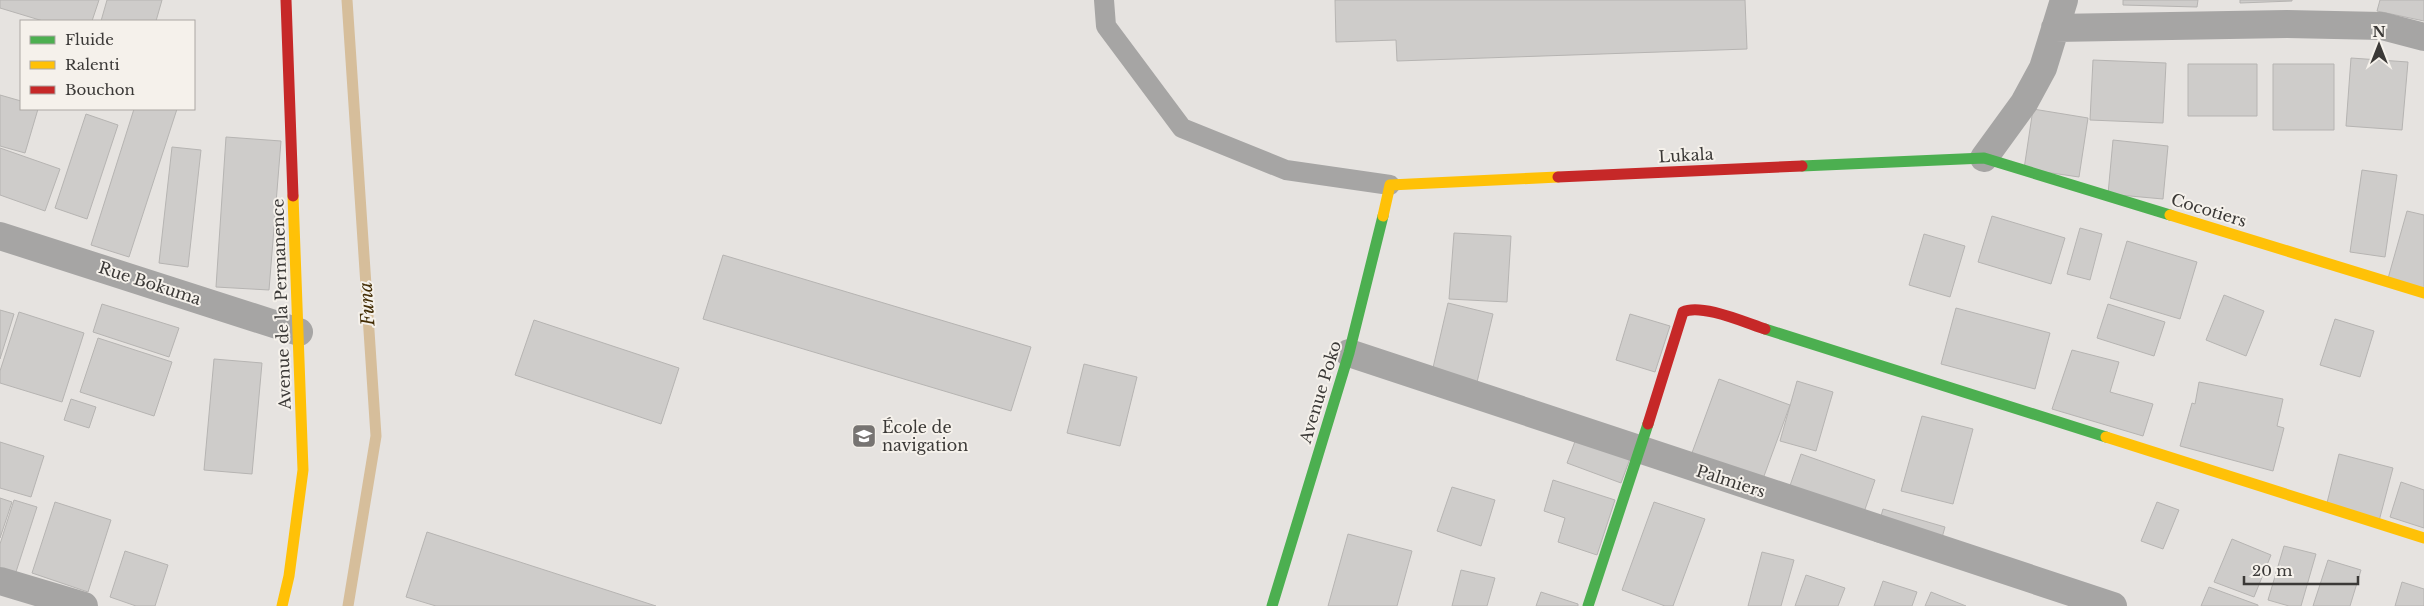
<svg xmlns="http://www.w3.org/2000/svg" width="2424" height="606" font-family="'Libre Baskerville',serif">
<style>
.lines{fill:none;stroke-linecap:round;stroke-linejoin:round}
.stream{stroke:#d6be9b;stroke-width:11}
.building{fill:#ceccca;stroke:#b6b4b2}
.lane{stroke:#a6a5a4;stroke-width:20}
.street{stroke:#a6a5a4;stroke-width:28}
.fast{stroke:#4caf50;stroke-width:11}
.slow{stroke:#ffc107;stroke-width:11}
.jam{stroke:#c62828;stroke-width:11}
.labels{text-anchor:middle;stroke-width:4;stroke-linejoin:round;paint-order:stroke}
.street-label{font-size:16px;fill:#3b3937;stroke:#f5f1eb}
.poi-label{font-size:16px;fill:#3b3937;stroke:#f5f1eb;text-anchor:start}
.water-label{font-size:18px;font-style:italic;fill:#432d05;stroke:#f5f1eb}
</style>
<rect width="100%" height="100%" fill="#e6e3e0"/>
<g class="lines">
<!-- stream -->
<path class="stream" d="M347,0L376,436L348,606"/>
</g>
<!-- building -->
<path class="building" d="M0,0H99L92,21H43L0,8Z
M107,0H162L156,21H101Z
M1335,0H1745L1747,49L1397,61L1396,40L1336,42Z
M2123,0H2198L2197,7L2123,5Z
M2240,0H2292V1L2240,3Z
M2380,0H2424V21L2377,11Z
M2351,58L2408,62L2402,130L2346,126Z
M2093,60L2166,63L2163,123L2090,120Z
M2188,64H2257V116H2188Z
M2273,64H2334V130H2273Z
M0,95L21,101V109H38L25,153L0,146Z
M134,109H177L129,257L91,245Z
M2033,109L2088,118L2079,177L2024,169Z
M86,114L118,125L87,219L55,208Z
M226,137L281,141L269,290L216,287Z
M2113,140L2168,146L2163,199L2108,194Z
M172,147L201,150L188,267L159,263Z
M0,148L60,169L45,211L0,195Z
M2362,170L2397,175L2385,257L2350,252Z
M2407,211L2424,215V292L2387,282Z
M1992,216L2065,238L2051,284L1978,262Z
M2080,228L2102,234L2090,280L2067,274Z
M1454,233L1511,236L1507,302L1449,299Z
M1924,234L1965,246L1950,297L1909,285Z
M2127,241L2197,262L2180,319L2110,298Z
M723,255L1031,347L1011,411L703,319Z
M2224,295L2264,311L2246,356L2206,340Z
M1448,303L1493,314L1474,395L1429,385Z
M102,304L179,328L169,357L93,332Z
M2108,304L2165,322L2154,356L2097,338Z
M1956,308L2050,333L2035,389L1941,364Z
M0,310L14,314L0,359Z
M19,312L84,333L62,402L0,383V371Z
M1630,314L1670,326L1655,372L1616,360Z
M2335,319L2374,331L2360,377L2320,365Z
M534,320L679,368L661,424L515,375Z
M98,338L172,362L154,416L80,392Z
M2072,350L2119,362L2110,392L2153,404L2143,436L2052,409Z
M214,359L262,363L252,474L204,470Z
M1084,364L1137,377L1120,446L1067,433Z
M1719,379L1790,405L1760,487L1689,461Z
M1797,381L1833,392L1816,451L1780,441Z
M2199,382L2283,399L2277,426L2284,428L2273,471L2180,446L2192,403L2195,404Z
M71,399L96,407L89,428L64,420Z
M1922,416L1973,429L1953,504L1901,491Z
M1577,436L1631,456L1621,483L1567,463Z
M0,442L44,456L31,497L0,488Z
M1801,454L1875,480L1859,527L1785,500Z
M2339,454L2393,468L2379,521L2326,507Z
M1553,480L1615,500L1597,555L1558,542L1565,518L1544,511Z
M2401,482L2424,490V528L2390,517Z
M1452,487L1495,500L1481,546L1437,531Z
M0,498L12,502L0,538Z
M14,500L37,507L15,575L0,570V544Z
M55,502L111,520L88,592L32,573Z
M1654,502L1705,519L1673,606H1665L1622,590Z
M2157,502L2179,510L2163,549L2141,541Z
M1883,509L1945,527L1936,559L1874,541Z
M427,532L656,606H436L406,597Z
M1348,534L1412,551L1397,606H1328Z
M2232,539L2271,555L2254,597L2214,582Z
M2284,546L2316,554L2301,606H2289L2268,600Z
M125,551L168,565L155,606H136L110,597Z
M1762,552L1794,560L1781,606H1748Z
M2328,560L2361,570L2350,606H2313Z
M1461,570L1495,578L1487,606H1452Z
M1806,575L1845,588L1838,606H1795Z
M1883,581L1917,592L1912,606H1874Z
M2402,582L2424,589V606H2395Z
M2209,587L2258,605V606H2201Z
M1541,592L1578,604V606H1536Z
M1931,592L1966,606H1925Z"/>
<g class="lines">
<!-- lane -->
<path class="lane" d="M1104,0L1106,26L1182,128L1286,170L1390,185"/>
<!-- street -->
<path class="street" d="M2055,28L2287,24L2382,26L2424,37
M1984,158L2024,103L2043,68L2064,0
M0,236L299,332
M1349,353L2113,606
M0,581L84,606"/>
<!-- fast -->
<path class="fast" d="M1802,166L1984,158L2170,215
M1765,329L2106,437
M1272,606L1349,353L1383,216
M1588,606L1648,424"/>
<!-- slow -->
<path class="slow" d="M2170,215L2424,293
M1383,216L1390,185L1558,177
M2106,437L2424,538
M282,606L289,576L303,470L293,196"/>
<!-- jam -->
<path class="jam" d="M286,0L293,196
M1558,177L1802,166
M1648,424L1683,312C1701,303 1746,323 1765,329"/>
</g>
<!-- icons -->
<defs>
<symbol id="school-square" viewBox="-11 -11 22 22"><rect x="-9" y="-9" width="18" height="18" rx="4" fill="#777472" stroke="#f5f1eb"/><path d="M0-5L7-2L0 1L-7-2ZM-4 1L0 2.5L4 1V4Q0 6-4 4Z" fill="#fff"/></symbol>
</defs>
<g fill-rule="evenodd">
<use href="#school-square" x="850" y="422" width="28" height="28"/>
</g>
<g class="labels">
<!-- street labels -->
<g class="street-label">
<text transform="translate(1686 155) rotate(-3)" y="6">Lukala</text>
<text transform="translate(2209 210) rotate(17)" y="6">Cocotiers</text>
<text transform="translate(150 283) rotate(18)" y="6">Rue Bokuma</text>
<text transform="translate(281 304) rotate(-92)" y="6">Avenue de la Permanence</text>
<text transform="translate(1320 392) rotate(-73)" y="6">Avenue Poko</text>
<text transform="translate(1731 481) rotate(18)" y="6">Palmiers</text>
</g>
<!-- poi labels -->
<g class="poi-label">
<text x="882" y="433">École de<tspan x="882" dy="18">navigation</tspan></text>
</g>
<!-- water labels -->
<g class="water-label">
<text transform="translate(367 304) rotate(-94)" y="6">Funa</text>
</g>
</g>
<!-- legend -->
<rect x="20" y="20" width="175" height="90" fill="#f5f1eb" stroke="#aba7a3"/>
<rect x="30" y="36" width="25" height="8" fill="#4caf50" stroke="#aba7a3"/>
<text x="65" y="45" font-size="15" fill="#3b3937">Fluide</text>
<rect x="30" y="61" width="25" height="8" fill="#ffc107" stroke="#aba7a3"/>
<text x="65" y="70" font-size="15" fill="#3b3937">Ralenti</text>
<rect x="30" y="86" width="25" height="8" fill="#c62828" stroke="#aba7a3"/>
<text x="65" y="95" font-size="15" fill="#3b3937">Bouchon</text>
<!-- north arrow -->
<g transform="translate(2379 45)" stroke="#f5f1eb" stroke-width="4" paint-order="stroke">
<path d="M0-4L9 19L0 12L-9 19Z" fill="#3b3937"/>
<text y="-8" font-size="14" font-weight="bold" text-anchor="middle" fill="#3b3937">N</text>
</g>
<!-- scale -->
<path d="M2244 576v8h114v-8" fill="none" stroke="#3b3937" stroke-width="2.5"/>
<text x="2252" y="576" font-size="15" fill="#3b3937" stroke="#f5f1eb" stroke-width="4" paint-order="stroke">20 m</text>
</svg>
